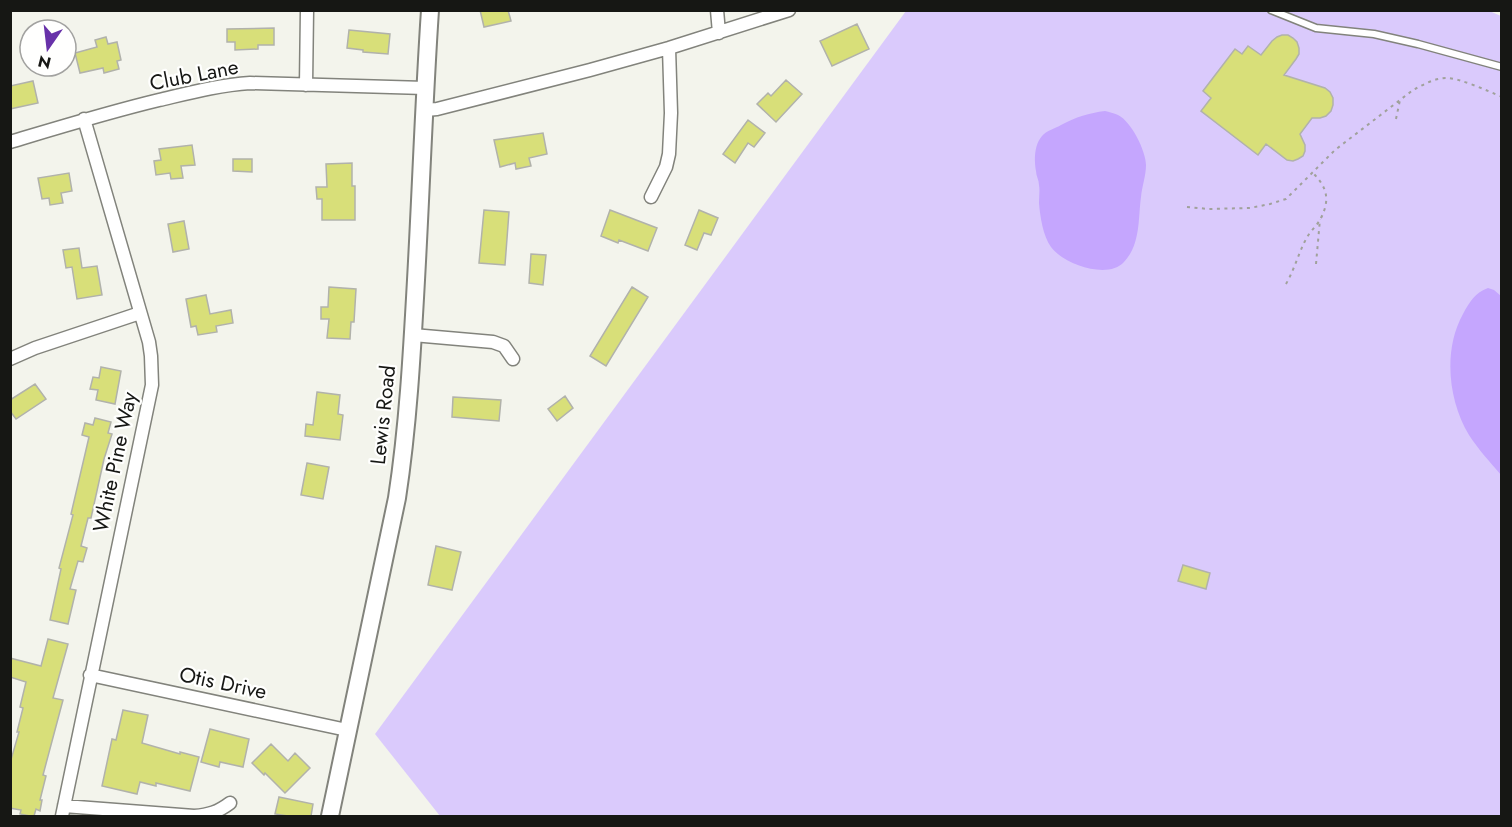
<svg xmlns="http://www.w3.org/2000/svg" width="1512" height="827" font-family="Jost,sans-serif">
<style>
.green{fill:#dacafc}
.water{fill:#c5a6fe}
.building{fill:#d8df79;stroke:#b1b2ab;stroke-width:1.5}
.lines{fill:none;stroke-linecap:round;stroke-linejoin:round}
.lane-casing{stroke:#82837c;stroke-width:9}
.street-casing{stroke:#82837c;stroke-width:15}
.secondary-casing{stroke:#82837c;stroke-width:20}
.path{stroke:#a0a19b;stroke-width:2;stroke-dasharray:3 4.5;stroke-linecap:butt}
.lane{stroke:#fff;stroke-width:6}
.street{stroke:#fff;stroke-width:12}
.secondary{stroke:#fff;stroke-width:16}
.labels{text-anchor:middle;stroke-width:4.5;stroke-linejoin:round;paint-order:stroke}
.street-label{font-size:21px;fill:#161714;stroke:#fffffe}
</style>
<rect width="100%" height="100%" fill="#f3f4ec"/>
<!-- green -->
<path class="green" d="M1487,10L1501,16V816H440L375,734L906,11Z"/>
<!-- water -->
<path class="water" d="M1105,111C1109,112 1114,113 1118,115C1131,121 1146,151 1146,165C1146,176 1142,186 1141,197C1138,218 1141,244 1124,262C1108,280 1063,264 1051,247C1043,236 1040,216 1039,203C1039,197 1040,190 1039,185C1039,180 1036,176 1036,171C1034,161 1034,145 1042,136C1046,131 1056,128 1061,125C1076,117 1089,113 1105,111Z
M1488,288L1494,290L1501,296V475C1490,462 1478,449 1469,435C1448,400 1443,350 1463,314C1470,301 1475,293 1488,288Z"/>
<!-- building -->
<path class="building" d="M480,10H508L511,21L484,27Z
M857,24L869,49L832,66L820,41Z
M274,28V45H258V49L235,50V42H227V29Z
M349,30L390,34L388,54L363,52V50L347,48Z
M1282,35H1288L1293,38L1297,42L1299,48V54L1296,59L1284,75L1325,88L1330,92L1333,98V105L1331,111L1326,116L1320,118H1312L1300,134L1305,145V151L1303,156L1298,159L1293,161L1287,160L1266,144L1258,155L1201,111L1211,98L1203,91L1235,49L1242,54L1248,46L1261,55L1272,41L1277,37Z
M106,37L108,44L117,42L121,60L117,61L119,69L104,73L103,68L80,73L75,53L97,47L95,40Z
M786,80L802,94L776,122L757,104L768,93L771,96Z
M33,81L38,103L10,109V86Z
M748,120L765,133L754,147L748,143L735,163L723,154Z
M543,133L547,154L529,158L531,166L516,169L515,163L500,167L494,140Z
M192,145L195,165L181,166L183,178L171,179L170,173L156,175L154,161L161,160L159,149Z
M233,159H252V172L233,171Z
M352,163V186H355V220H322V199H317L316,187H327L326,164Z
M69,173L72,191L61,193L63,203L50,205L49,198L42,199L38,178Z
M484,210L509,212L505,265L479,263Z
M610,210L657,228L648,251L619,240L618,243L601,236Z
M699,210L718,218L711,235L704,233L697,250L685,245Z
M184,221L189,249L173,252L168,224Z
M79,248L82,268L97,266L102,295L77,299L72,267L66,268L63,250Z
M531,254L546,255L543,285L529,283Z
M329,287L356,289L354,322H351L350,339L327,338L329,319H321V307H328Z
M632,287L648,297L606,366L590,356Z
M206,295L210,314L231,310L233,323L216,326L217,332L198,335L196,326L191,327L186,299Z
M101,367L121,371L115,404L96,400L98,390L90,389L93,377L99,378Z
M35,384L46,399L16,419L10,411V400Z
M317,392L340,395L338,414L343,415L340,440L305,436L306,424L313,425Z
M565,396L573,408L557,421L548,409Z
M453,397L501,400L499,421L452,417Z
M95,418L111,422L108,433L112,434L104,459L91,518H88L81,546L87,548L83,562L78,561L70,589L76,590L68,624L50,620L61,569L59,568L73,515L71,514L89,437L82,435L85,423L93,425Z
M307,463L329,467L323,499L301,495Z
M436,546L461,552L452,590L428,585Z
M1183,565L1210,573L1206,589L1178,581Z
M48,639L68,644L53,698L63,700L43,775L46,776L40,800H42L40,811L36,809L34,816H30L20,814L21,810L10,808V763L19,732H17L23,708L20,707L26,682L10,677V658L41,666Z
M123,710L148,715L142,743L180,754V752L199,757L190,791L156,783V786L140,782L137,794L102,786L112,739L116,740Z
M210,729L249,739L243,767L220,762L219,767L201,762Z
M271,744L288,761L295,753L310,768L285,793L265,773L264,775L252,763Z
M279,797L313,804L311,816H288L275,814Z"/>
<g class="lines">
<defs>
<path id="lane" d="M1271,10L1316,28L1374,34L1418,44L1502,67"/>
<path id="street" d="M717,10L719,33
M306,85L307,10
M425,110L437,109L590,70L669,48L789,10
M10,142C60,127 109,112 159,100C189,93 219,85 250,83L425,88
M651,197L666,167L669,154L671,113L669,48
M413,335L493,342L504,346L513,359
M10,359L35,348L140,313
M90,675L347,730
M64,806L194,816C209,815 218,812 230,803
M62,816L152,385L151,356L149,342L84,119"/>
<path id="secondary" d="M330,816L397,498C408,426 412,353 416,280C421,190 424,100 430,10"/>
</defs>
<!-- lane casing -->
<use href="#lane" class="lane-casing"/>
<!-- street casing -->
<use href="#street" class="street-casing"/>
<!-- secondary casing -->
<use href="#secondary" class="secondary-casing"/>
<!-- path -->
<path class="path" d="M1396,119L1400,100
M1187,207L1209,209L1250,208L1270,204L1286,199L1335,150L1413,90C1423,85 1434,78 1446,78C1460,78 1488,91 1502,97
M1316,264L1320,219
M1286,284C1294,270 1298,255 1305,241C1309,232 1317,226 1321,218C1331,198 1326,186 1312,172"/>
<!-- lane -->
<use href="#lane" class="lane"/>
<!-- street -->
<use href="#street" class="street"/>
<!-- secondary -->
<use href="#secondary" class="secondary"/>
</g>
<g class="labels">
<!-- street labels -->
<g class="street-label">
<text transform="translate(194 75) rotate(-11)" y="7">Club Lane</text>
<text transform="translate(383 415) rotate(-84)" y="7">Lewis Road</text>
<text transform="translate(115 462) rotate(-78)" y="7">White Pine Way</text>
<text transform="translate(223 683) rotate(12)" y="7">Otis Drive</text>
</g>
</g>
<!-- border -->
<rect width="1512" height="827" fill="none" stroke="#161714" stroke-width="24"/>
<!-- north arrow -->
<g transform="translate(48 48) rotate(194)"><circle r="28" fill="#fffffe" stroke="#a2a2a0" stroke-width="1.5"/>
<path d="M0-4.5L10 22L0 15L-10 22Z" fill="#6832a9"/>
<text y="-9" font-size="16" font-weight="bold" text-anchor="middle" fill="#161714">N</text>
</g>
</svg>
